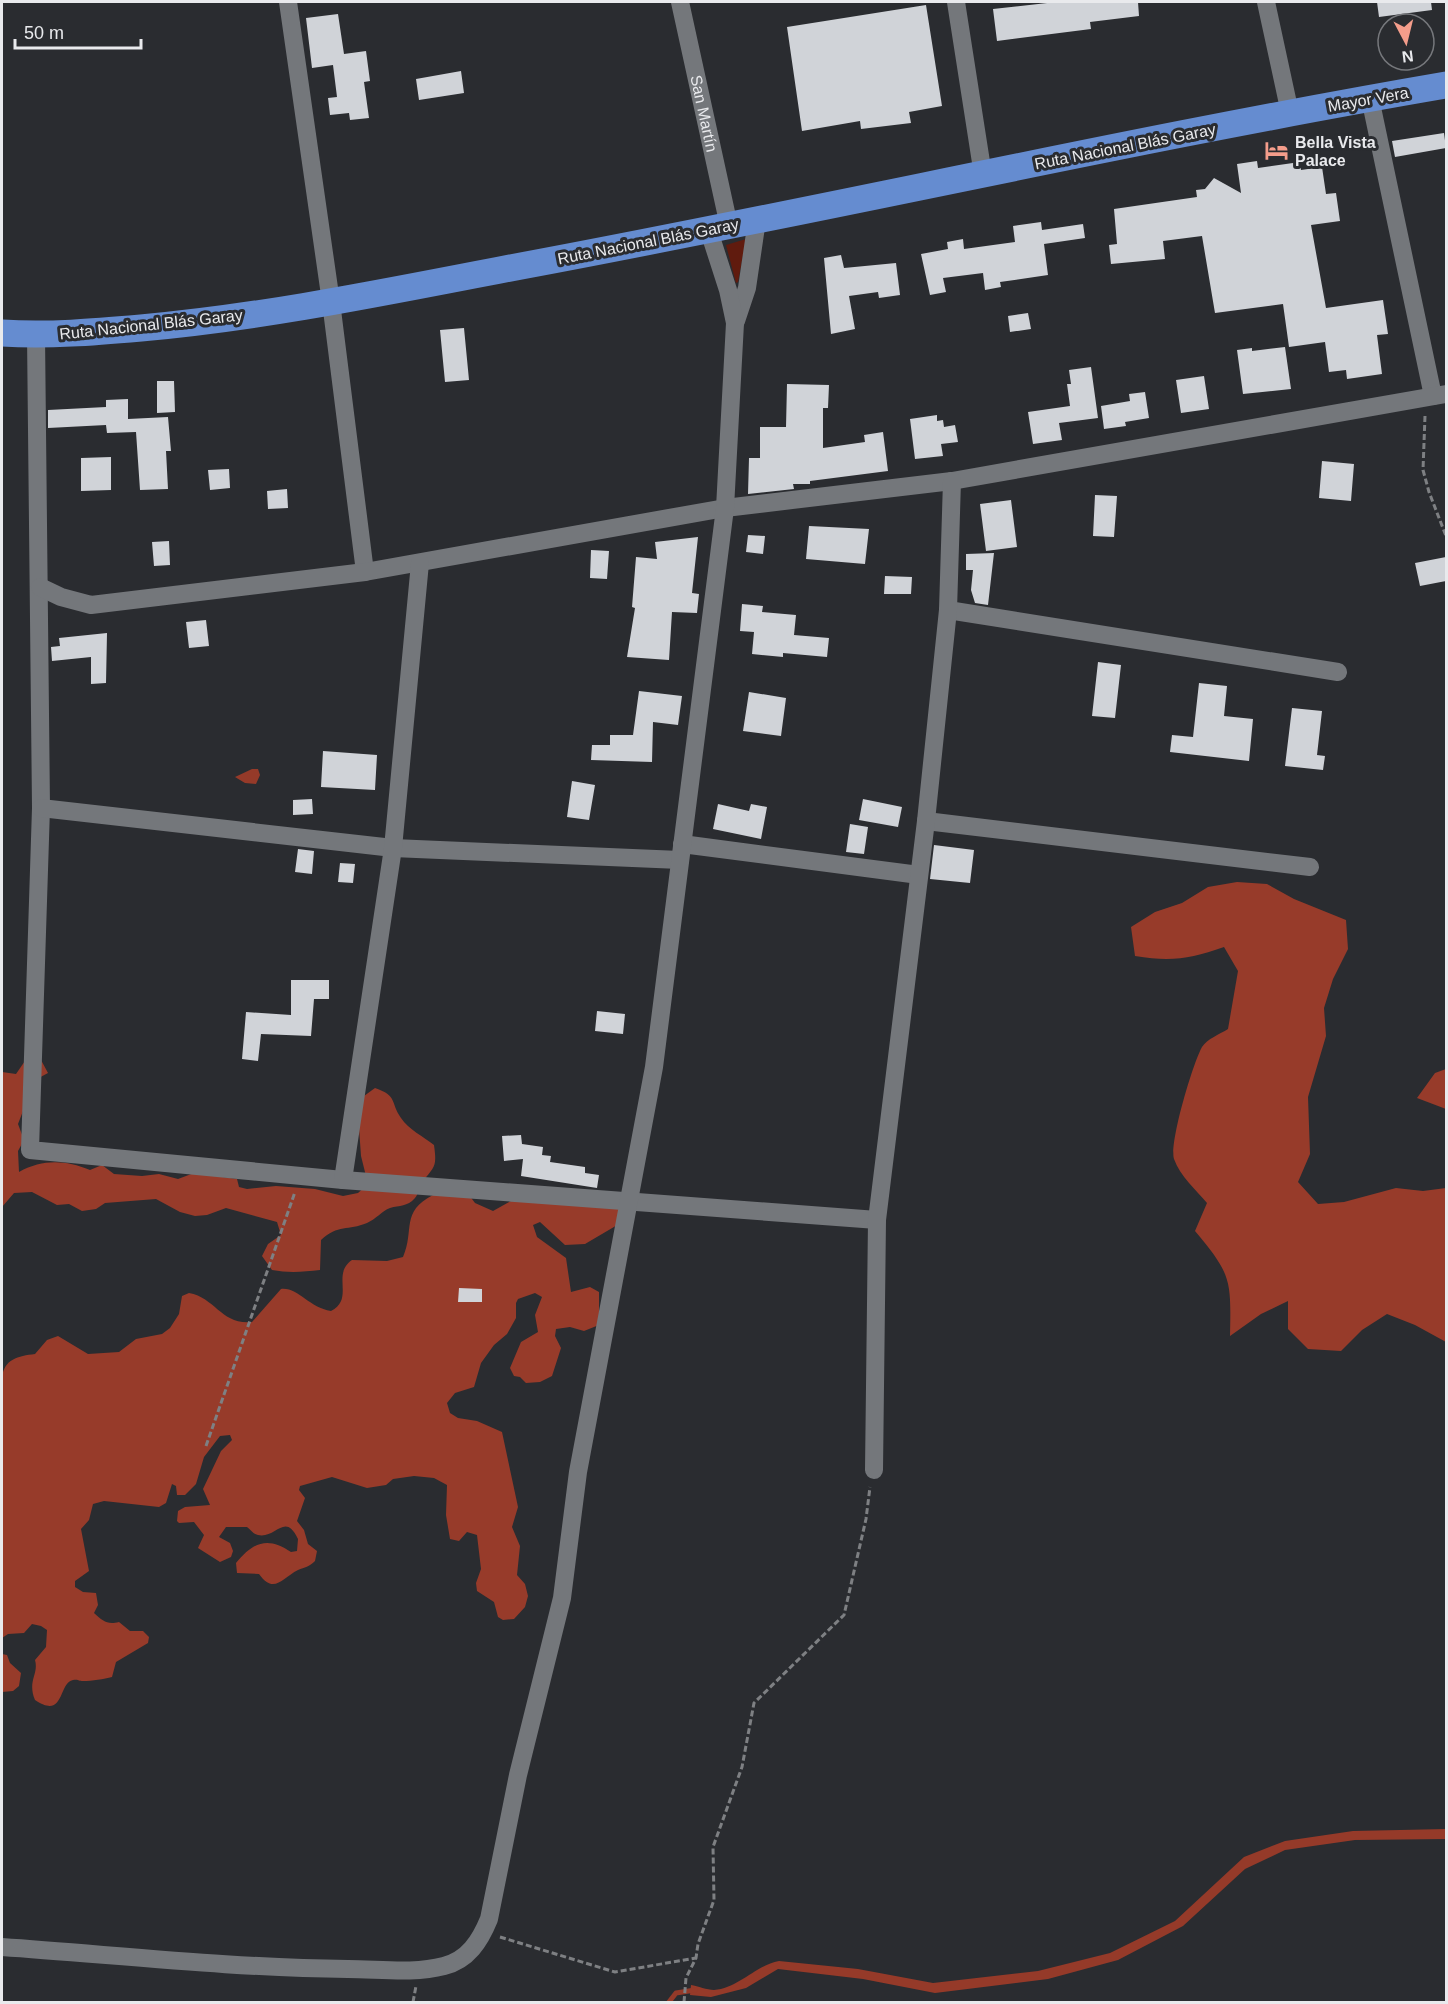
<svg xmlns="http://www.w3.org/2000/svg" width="1448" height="2004" font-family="Helvetica,sans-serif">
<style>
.green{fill:#601b0e}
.forest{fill:#973b2a}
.water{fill:#953a29}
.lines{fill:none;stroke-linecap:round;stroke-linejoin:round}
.stream{stroke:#953a29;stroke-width:5}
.building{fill:#d0d3d8}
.path{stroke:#7e8083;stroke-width:3;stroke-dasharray:6 3;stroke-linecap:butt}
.minor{stroke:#74777b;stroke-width:18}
.highway{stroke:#658cd0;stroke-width:27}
.labels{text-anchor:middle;stroke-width:6;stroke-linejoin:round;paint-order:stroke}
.street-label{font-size:16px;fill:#e9eaed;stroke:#2a2c30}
.poi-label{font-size:16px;font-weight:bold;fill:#e9eaed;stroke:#2a2c30;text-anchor:start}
</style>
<rect width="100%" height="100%" fill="#2a2c30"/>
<!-- green -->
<path class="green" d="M746,239L738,282L736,283L726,245Z"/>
<!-- forest -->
<path class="forest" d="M1237,882L1267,884L1294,899L1346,920L1348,949L1333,979L1324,1008L1326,1036L1308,1097L1310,1154L1298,1182L1318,1204L1344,1202L1396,1188L1423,1191L1446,1188V1342L1415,1325L1387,1314L1362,1330L1341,1351L1308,1349L1288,1329V1301L1261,1314L1230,1336C1231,1280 1232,1275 1195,1231L1207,1203C1196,1190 1180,1176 1174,1159C1169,1143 1193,1063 1202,1047C1207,1039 1220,1034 1228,1029L1238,971L1224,947C1190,959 1171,962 1135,956L1131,927L1155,912L1182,903L1208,887Z
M27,1058L41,1060L48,1073L35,1080L18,1124L24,1140L18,1151L19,1172C43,1159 65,1160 90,1170L102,1165L114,1174L142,1176L159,1174L178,1179L194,1173L237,1179L239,1187L247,1189L276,1186L315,1189L343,1196L358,1193L368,1184L361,1156L359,1128L364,1096L375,1088C398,1096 390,1102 401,1118C408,1129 424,1137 434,1145C437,1167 435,1166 422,1182C418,1186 419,1194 415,1198C407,1207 400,1205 390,1208C382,1211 376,1219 367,1223C348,1231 338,1224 321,1240L320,1270C303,1272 288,1273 272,1270L262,1256L268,1244L281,1235L277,1222L226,1208L207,1215L195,1216L180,1212L156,1199L105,1203L96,1209L82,1211L69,1204L57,1205L32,1192L14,1193L2,1207V1072L16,1074Z
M1446,1069V1109L1417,1098L1435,1073Z
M433,1195H469L475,1203L493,1211L520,1196L618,1208L619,1224L585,1244L565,1245L540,1222L533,1225L537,1237L566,1258L571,1292L590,1287L599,1292V1325L584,1331L570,1327L556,1329L555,1336L561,1348L552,1376L540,1382L526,1383L520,1377L514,1376L510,1368L521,1342L538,1332L535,1315L542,1297L535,1293L518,1299L516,1303V1318L507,1334L494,1345L481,1363L474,1387L455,1393L447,1403L450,1413L458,1418L477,1421L502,1432L518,1507L512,1527L520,1546L517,1575L525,1584L528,1596L525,1607L514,1619L503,1620L498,1617L494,1602L477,1591L476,1583L481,1569L477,1535L467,1532L459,1541L450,1539L446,1515L447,1485L434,1478L414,1476L393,1479L386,1485L367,1488L332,1477L300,1486L299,1490L305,1498L297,1521L304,1530L308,1544L317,1551L315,1561C309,1567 305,1567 298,1570C282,1578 274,1595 259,1574L237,1573L236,1563C253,1542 268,1536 291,1552L297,1551L298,1539C285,1511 276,1539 258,1535C253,1534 251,1530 247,1527H226L219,1537L230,1543L233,1551L231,1557L220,1562L198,1548L204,1535L194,1522L179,1523L177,1521L178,1511L185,1507L210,1505L203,1489L221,1451L232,1440L230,1435L220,1436L204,1457L196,1484L185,1495H177L176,1486L172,1484L166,1503L159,1507L104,1501L93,1504L89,1520L81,1529L89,1571L75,1581V1587L83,1592L96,1593L98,1605L94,1613C103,1621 107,1625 119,1622L130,1631H143L149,1637L148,1643L116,1662L112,1677C104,1679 92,1681 83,1681C78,1681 79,1679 73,1680C58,1683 65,1720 35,1700C27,1681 39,1674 35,1660L46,1647L47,1630L41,1626L32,1624L24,1633L8,1634L2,1638V1378C4,1359 18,1356 35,1354L47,1340L58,1336L88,1354L119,1352L136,1339L162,1334L170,1328L179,1314L182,1296L189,1293C216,1298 221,1325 252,1322L281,1289C298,1287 309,1308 331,1311C355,1299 331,1274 352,1260L387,1261L403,1257C415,1230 400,1212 433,1195Z
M2,1654L7,1655L10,1663L21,1673L19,1686L13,1691L2,1692Z"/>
<!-- water -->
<path class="water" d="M252,769H258L260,775L256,784L245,783L235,777Z
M1446,1829V1839L1355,1840L1285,1850L1245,1869L1183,1926L1118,1960L1048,1979L935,1993L863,1979L778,1969L746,1988L711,1997L690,1995L691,1985C698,1986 707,1990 714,1990C739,1988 756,1965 779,1961L858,1969L933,1983L1038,1971L1110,1953L1175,1921L1244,1857L1285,1841L1353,1831Z"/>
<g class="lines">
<!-- stream -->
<path class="stream" d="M669,2002L676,1993L695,1990"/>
</g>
<!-- building -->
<path class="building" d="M1056,2H1138L1139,16L1090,22L1091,29L997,41L993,9Z
M1377,2H1431L1432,10L1379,17Z
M926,5L942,106L909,112L911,123L861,129L860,121L802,131L787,27Z
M338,14L344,54L366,51L370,81L364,82L369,118L350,120L349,113L330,115L328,98L337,97L333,65L312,68L306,18Z
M461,71L464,93L419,100L416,79Z
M1444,133L1446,148L1395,157L1392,141Z
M1257,161L1258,168L1300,162L1301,170L1322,167L1326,194L1336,193L1340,221L1311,225L1326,308L1383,300L1388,334L1377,335L1382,374L1347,379L1346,370L1329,372L1325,342L1289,347L1283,304L1215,313L1202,236L1163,241L1165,259L1111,264L1109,245L1117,244L1114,209L1197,197L1196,190L1205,189L1214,178L1241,193L1237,164Z
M1041,222L1042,230L1083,224L1085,238L1044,244L1048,275L1000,282L1001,287L985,290L983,273L943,278L946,292L930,295L921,254L948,249L947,242L963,239L964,249L1015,242L1013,226Z
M841,255L844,268L896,263L900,295L879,298L878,292L849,296L855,329L831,334L824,258Z
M1028,313L1031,329L1010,332L1008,316Z
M464,328L469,380L445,382L440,330Z
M1285,347L1291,389L1243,394L1237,350L1252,348V351Z
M1091,367L1098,418L1059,423L1062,440L1033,444L1028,412L1070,406L1067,384H1071L1069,370Z
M1204,376L1209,409L1181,413L1176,380Z
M157,381H174L175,412L157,413Z
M787,384L829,385L828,408H823V448L865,442L864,435L883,432L888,471L810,481V484H793L794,489L748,494L749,458H760V427H786Z
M1145,392L1149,418L1125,422L1126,426L1104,429L1101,406L1130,401L1129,394Z
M128,399V419L168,417L171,451H166L168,489L140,490L136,432L107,433L106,425L48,428V410L106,407V400Z
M937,415V421L943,420L944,427L955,425L958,442L941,444L943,456L915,459L910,419Z
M111,457V490L81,491V458Z
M1322,461L1354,464L1351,501L1319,498Z
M229,469L230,488L210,490L208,470Z
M287,489L288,508L268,509L267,491Z
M1095,495L1117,496L1114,537L1093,536Z
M1011,500L1017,547L986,551L980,504Z
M809,526L869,529L865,564L806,559Z
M748,535L765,536L763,554L746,552Z
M698,537L692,593L699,594L697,613L672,612L669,660L627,657L635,608L632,607L636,557L657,559L655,542Z
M169,541L170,565L154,566L152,542Z
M591,550L609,551L607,579L590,578Z
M994,553L988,605L975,603L971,590L973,570H966V554Z
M1446,557V581L1420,586L1415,563Z
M885,576L912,577L911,594H884Z
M742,604L763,606L762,612L796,615L794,635L829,638L827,657L783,653V657L752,654L754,632L740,631Z
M206,620L209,646L189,648L186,622Z
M107,633L106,683L91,684V657L52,661L51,647L60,646L59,638Z
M1098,662L1121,665L1115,718L1092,716Z
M1199,683L1227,686L1224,716L1253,719L1249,761L1170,752L1172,735L1193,737Z
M639,691L682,696L678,725L653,722L652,762L591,760L592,745H610V735H633Z
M749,692L786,698L781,736L743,731Z
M1292,708L1322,711L1317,755L1325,756L1323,770L1285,766Z
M323,751L377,755L375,790L321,787Z
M572,781L595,785L589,820L567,817Z
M312,799L313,814L293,815V800Z
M863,799L902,807L898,827L859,820Z
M718,804L749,811L751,804L767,807L761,839L713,829Z
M850,824L868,827L864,854L846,852Z
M934,845L974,850L970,883L930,879Z
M298,849L314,851L312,874L295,872Z
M340,863L355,864L353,883L338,882Z
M291,980H329V999H314L311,1036L261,1034L258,1061L242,1059L246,1012L291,1015Z
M597,1011L625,1014L623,1034L595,1031Z
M521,1135L522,1144L543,1147L542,1155L551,1156L550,1162L585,1167V1173L599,1175L597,1188L521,1176L523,1159L504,1161L502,1136Z
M459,1288L482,1289V1302H458Z"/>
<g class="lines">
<!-- path -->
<path class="path" d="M1425,416L1423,470L1429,492L1446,536
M206,1446L295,1192
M500,1937L615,1972L696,1958
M413,2002L416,1986
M684,2002L686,1978L696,1958L698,1944L714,1900L713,1847L742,1767L754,1703L844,1615L866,1519L870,1487"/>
<!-- minor -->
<g class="minor">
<path d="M288,2L331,302L365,572"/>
<path id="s1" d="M680,2L729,226"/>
<path d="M956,2L983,175"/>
<path d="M1266,2L1290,113"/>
<path d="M1370,98L1433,396"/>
<path d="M736,321L747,288L757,220"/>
<path d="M36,335L41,808L30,1150L343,1180L877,1220"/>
<path d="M40,587L61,597L91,605L365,572L725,508L952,481L1446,394"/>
<path d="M948,610L1338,672"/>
<path d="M41,808L393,848L680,860"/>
<path d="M926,821L1310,867"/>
<path d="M682,844L919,875"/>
<path d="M343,1180L393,848L420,563"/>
<path d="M874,1470L877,1220L926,821L948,610L952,481"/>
<path d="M2,1947C117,1955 233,1968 348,1969C379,1969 414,1974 444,1966C468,1960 480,1941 489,1919L518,1775L562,1598L578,1472L654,1067L725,508L735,323L728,290L709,231"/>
</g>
<!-- highway -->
<path class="highway" d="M2,333C48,336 95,332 141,328C264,317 385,292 505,269C820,211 1131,139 1446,85"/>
</g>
<!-- icons -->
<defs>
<symbol id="hotel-bare" viewBox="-9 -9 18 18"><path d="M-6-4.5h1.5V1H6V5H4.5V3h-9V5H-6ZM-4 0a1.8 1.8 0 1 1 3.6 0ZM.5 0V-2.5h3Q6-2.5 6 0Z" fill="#f49d8b" stroke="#2a2c30" stroke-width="2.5" paint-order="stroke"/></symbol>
</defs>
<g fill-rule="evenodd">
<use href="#hotel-bare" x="1260" y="134" width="33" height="33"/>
</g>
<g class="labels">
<!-- street labels -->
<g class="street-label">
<text transform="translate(1368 99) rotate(-10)" y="6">Mayor Vera</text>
<text dy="6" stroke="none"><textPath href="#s1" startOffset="114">San Martín</textPath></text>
<text transform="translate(1125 146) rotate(-11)" y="6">Ruta Nacional Blás Garay</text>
<text transform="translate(648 241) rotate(-11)" y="6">Ruta Nacional Blás Garay</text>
<text transform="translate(151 324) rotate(-6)" y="6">Ruta Nacional Blás Garay</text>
</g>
<!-- poi labels -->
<g class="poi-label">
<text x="1295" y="148">Bella Vista<tspan x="1295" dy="18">Palace</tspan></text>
</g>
</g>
<!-- border -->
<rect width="1448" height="2004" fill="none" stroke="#e9eaed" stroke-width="6"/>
<!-- north arrow -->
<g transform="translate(1406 42) rotate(173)"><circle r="28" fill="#2a2c30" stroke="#76787c" stroke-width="1.5"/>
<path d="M0-4.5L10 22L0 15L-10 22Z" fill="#f49d8b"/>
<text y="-9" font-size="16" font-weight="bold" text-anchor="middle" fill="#e9eaed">N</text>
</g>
<!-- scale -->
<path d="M15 39v9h126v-9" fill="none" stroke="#e9eaed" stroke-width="3"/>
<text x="24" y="39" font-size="18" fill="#e9eaed" stroke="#2a2c30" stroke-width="4.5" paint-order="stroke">50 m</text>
</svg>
